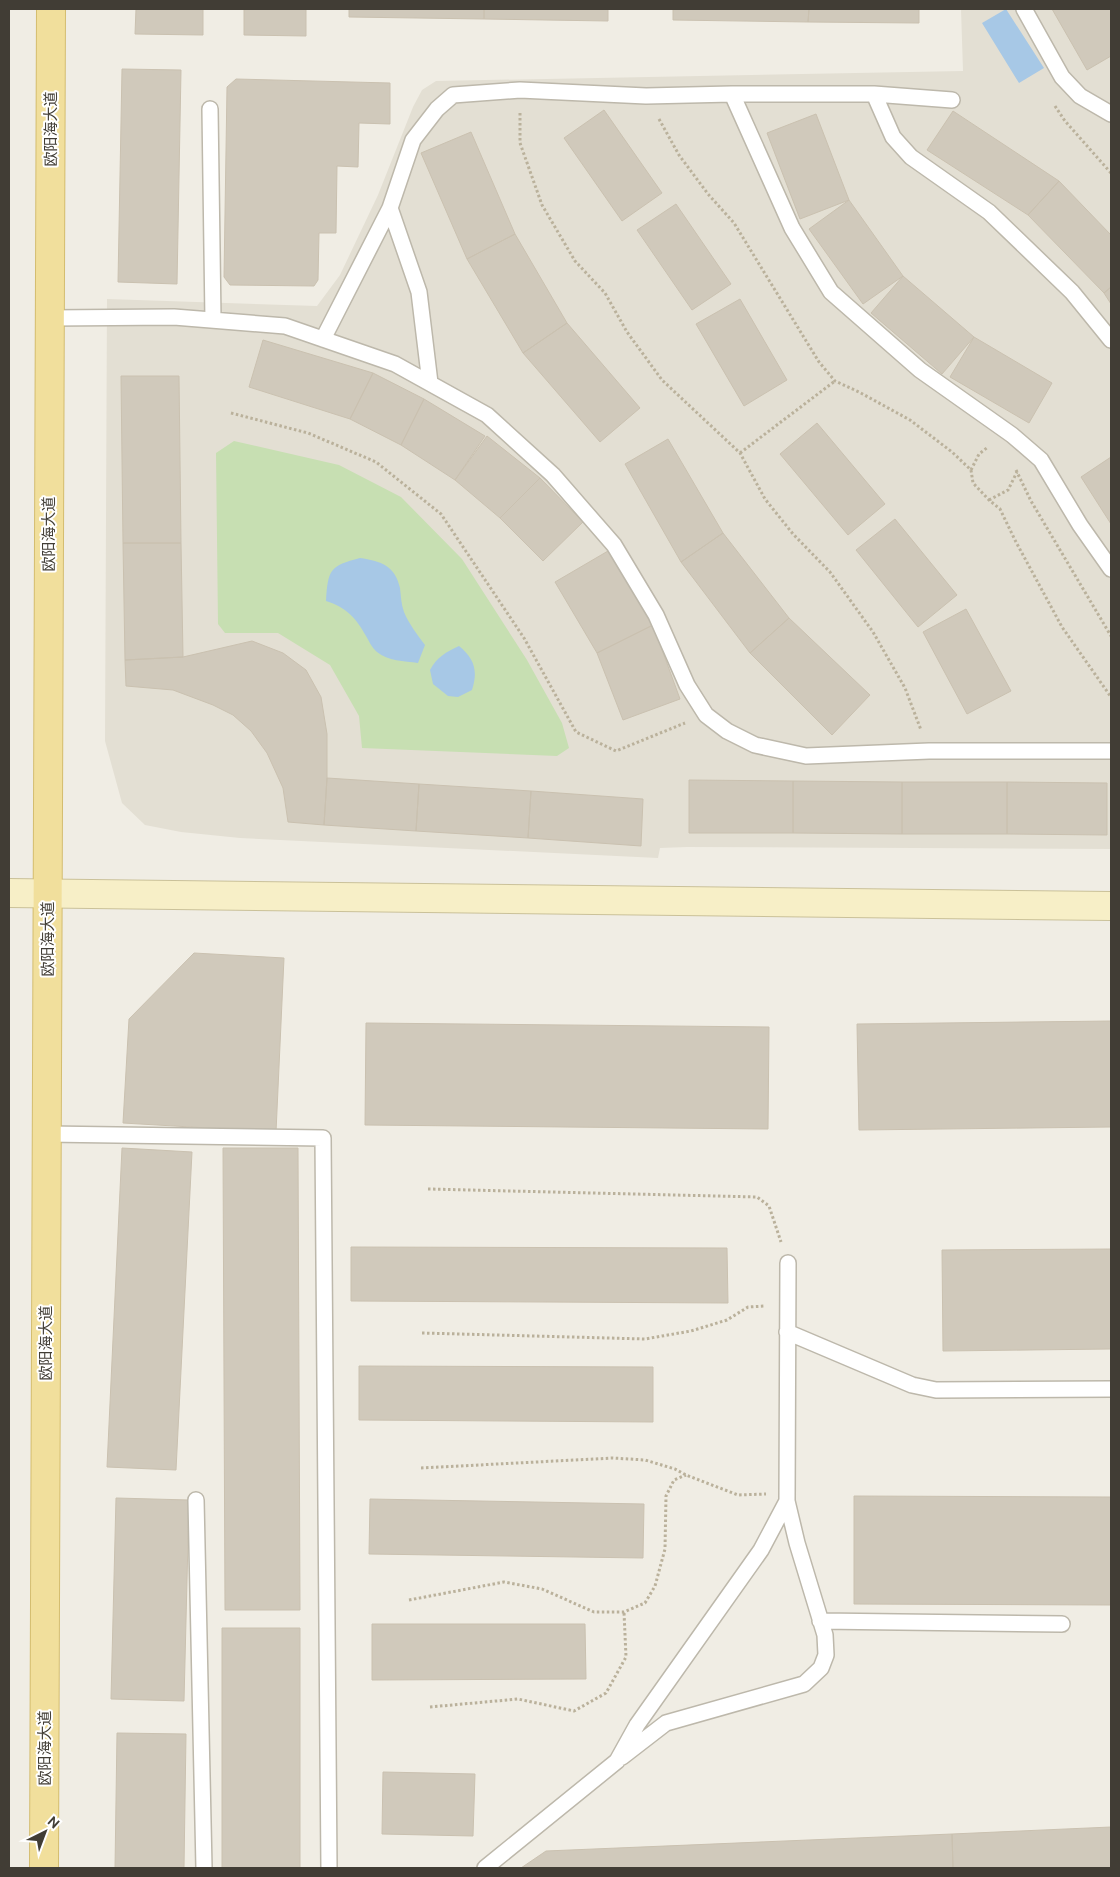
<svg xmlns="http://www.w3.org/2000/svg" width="1120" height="1877" font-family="Ubuntu,'Noto Sans SC',sans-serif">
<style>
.residential{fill:#e3dfd3}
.green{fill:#c7dfb2}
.water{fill:#a7c8e6}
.building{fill:#d0c9bb;stroke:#cac1b0}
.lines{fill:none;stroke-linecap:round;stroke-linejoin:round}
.service-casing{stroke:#bdb8ab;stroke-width:18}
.secondary-casing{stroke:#cac199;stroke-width:30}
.primary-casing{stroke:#d4bd6f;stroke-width:30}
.path{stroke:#bab19b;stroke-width:3;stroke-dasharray:2.5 2.5;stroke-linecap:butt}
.service{stroke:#fff;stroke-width:15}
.secondary{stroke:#f7efc7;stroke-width:28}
.primary{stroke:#f1df9c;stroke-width:28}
.labels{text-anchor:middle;stroke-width:4;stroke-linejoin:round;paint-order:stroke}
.street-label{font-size:15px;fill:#413d35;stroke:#fff}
</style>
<rect width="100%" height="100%" fill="#f0ede4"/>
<!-- residential -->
<path class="residential" d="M961,9H1111V849L687,847L660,848L658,858L240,838L181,832L145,825L122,803L105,741L107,299L317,306L340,275L378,195L413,107L422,90L436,81L963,71Z"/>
<!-- green -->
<path class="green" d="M234,441L339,465L401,497L462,559L527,660L562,723L569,748L557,756L362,748L359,716L330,665L278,633H225L218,624L216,453Z"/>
<!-- water -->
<path class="water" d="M1006,9L1044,68L1019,83L982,23Z
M360,558C380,561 395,565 400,588C401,596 401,604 404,612C409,624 417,634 425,645L418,663C404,661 388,661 377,652C372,648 369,641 366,636C356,618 346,607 326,601C328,569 330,566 360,558Z
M459,646C475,659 478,671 472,690L458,697L448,696L433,684L430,670C437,657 446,652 459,646Z"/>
<!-- building -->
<path class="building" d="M136,9H203V35L135,34Z
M244,9H306V36L244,35Z
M349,9H484V19L349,17Z
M484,9H608V21L484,19Z
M673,9H809L808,22L673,20Z
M809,9H919V23L808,22Z
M1052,9H1111V56L1087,70Z
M122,69L181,70L177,284L118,282Z
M236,79L390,83V124L359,123L358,167L337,166L336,233H319L318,280L314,286L230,285L224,277L227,87Z
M604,110L662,193L622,221L564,138Z
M953,111L1059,181L1028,215L927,150Z
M816,114L849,200L800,219L767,133Z
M471,132L515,234L467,259L421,153Z
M1059,181L1111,235V287L1104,293L1028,215Z
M849,200L903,276L863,304L809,229Z
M676,204L731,284L692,310L637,230Z
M515,234L567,323L523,353L467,259Z
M903,276L974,337L942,374L871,313Z
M1111,287V304L1104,293Z
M740,299L787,380L744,406L696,324Z
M567,323L640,408L600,442L523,353Z
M974,337L1052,383L1029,423L950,377Z
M263,340L373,373L350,419L249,387Z
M373,373L424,399L401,445L350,419Z
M121,376H179L181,543H123Z
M424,399L485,436L455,480L401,445Z
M817,423L885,504L848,535L780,454Z
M487,436L540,478L500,518L455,480Z
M668,439L723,533L681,562L625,464Z
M1111,457V524L1081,477Z
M540,478L583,522L543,561L500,518Z
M895,519L957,595L918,627L856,550Z
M723,533L789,618L750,653L681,562Z
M123,543H181L183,657L125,660Z
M608,551L653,625L597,653L555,582Z
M966,609L1011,691L967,714L923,632Z
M789,618L870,695L832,735L750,653Z
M653,625L680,699L623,720L597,653Z
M252,641L283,653L306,670L321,697L327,734V778L324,825L288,822L283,788L267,753L251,731L233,715L213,705L173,690L126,686L125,660L183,657Z
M327,778L419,784L416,831L324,825Z
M689,780L793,781V833H689Z
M793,781L902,782V834L793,833Z
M902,782H1007V834H902Z
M1007,782L1107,783V835L1007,834Z
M419,784L531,791L528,838L416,831Z
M531,791L643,799L641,846L528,838Z
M194,953L284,958L276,1132L123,1123L129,1019Z
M1111,1021V1127L859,1130L857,1024Z
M366,1023L769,1027L768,1129L365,1125Z
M122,1148L192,1152L176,1470L107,1467Z
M223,1148H298L300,1610H225Z
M351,1247L727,1248L728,1303L351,1301Z
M1111,1249V1349L943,1351L942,1250Z
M359,1366L653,1367V1422L359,1420Z
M854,1496L1111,1497V1605L854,1604Z
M116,1498L189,1500L184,1701L111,1699Z
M370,1499L644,1504L643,1558L369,1554Z
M372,1624H585L586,1679L372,1680Z
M222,1628H300V1868H222Z
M117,1733L186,1734L184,1868H115Z
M383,1772L475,1774L473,1836L382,1834Z
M1111,1827V1868H953L952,1834Z
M952,1834L953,1868H521L546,1851Z"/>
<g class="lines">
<defs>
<path id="service" d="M1024,9L1062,77L1080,96L1111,114
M732,94L792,228L831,292L920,370L1012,435L1041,460L1080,525L1111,569
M874,94L893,137L911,157L989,212L1072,292L1111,340
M210,109L213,320
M390,208L419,292L430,383
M50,318L174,317L285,326L395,364L487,415L553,475L614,545L656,615L687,685L706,715L727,731L755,745L806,756L929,751H1111
M323,339L390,208L413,140L437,109L453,95L520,90L646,96L732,94H874L952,100
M47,1134L323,1138L329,1868
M787,1332L912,1385L936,1390L1111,1389
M196,1500L204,1868
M820,1621L1062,1624
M622,1757L666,1723L804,1684L821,1668L826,1655L825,1635L797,1543L787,1501
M485,1868L617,1761L637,1725L761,1550L787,1501L788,1263"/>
<path id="secondary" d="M9,893L1111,906"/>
<path id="primary" d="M44,1868L51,9"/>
</defs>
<!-- service casing -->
<use href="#service" class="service-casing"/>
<!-- secondary casing -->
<use href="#secondary" class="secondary-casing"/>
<!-- primary casing -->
<use href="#primary" class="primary-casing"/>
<!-- path -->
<path class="path" d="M1055,106L1065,121L1111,173
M520,113V143L542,205L575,261L605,293L627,332L662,380L740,453L765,499L793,534L830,572L873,632L905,688L921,730
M659,119L679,155L708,194L734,223L819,362L835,381L859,392L910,420L952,452L971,470L973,483L989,500L1000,509L1016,542L1062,627L1111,697
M231,413L308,433L376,462L441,514L524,638L576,732L616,751L685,723
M740,453L835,381
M971,470L979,454L988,447
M1016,470L1031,501L1111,636
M989,500L1008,490L1017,472
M428,1189L757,1197L769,1206L781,1242
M422,1333L645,1339L691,1331L727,1320L748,1307L765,1306
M421,1468L613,1458L645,1460L675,1469L686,1475L738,1495L766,1494
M409,1600L504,1582L542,1589L594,1612H624L645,1603L655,1586L665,1549L666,1496L674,1480L686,1475
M430,1707L518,1699L574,1711L606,1693L626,1657L624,1612"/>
<!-- service -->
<use href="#service" class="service"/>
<!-- secondary -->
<use href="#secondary" class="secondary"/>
<!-- primary -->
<use href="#primary" class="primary"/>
</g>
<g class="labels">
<!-- street labels -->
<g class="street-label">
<text transform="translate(51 129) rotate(-90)" y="5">欧阳海大道</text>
<text transform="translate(49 534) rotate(-90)" y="5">欧阳海大道</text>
<text transform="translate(48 939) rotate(-90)" y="5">欧阳海大道</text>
<text transform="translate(46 1343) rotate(-90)" y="5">欧阳海大道</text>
<text transform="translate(45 1748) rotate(-90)" y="5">欧阳海大道</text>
</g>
</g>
<!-- border -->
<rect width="1120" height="1877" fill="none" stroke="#413d35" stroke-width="20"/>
<!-- north arrow -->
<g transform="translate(45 1832) rotate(42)" stroke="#ffffff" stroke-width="4" paint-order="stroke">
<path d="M0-4L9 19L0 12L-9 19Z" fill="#413d35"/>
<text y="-8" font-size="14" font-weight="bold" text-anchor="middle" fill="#413d35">N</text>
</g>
</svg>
